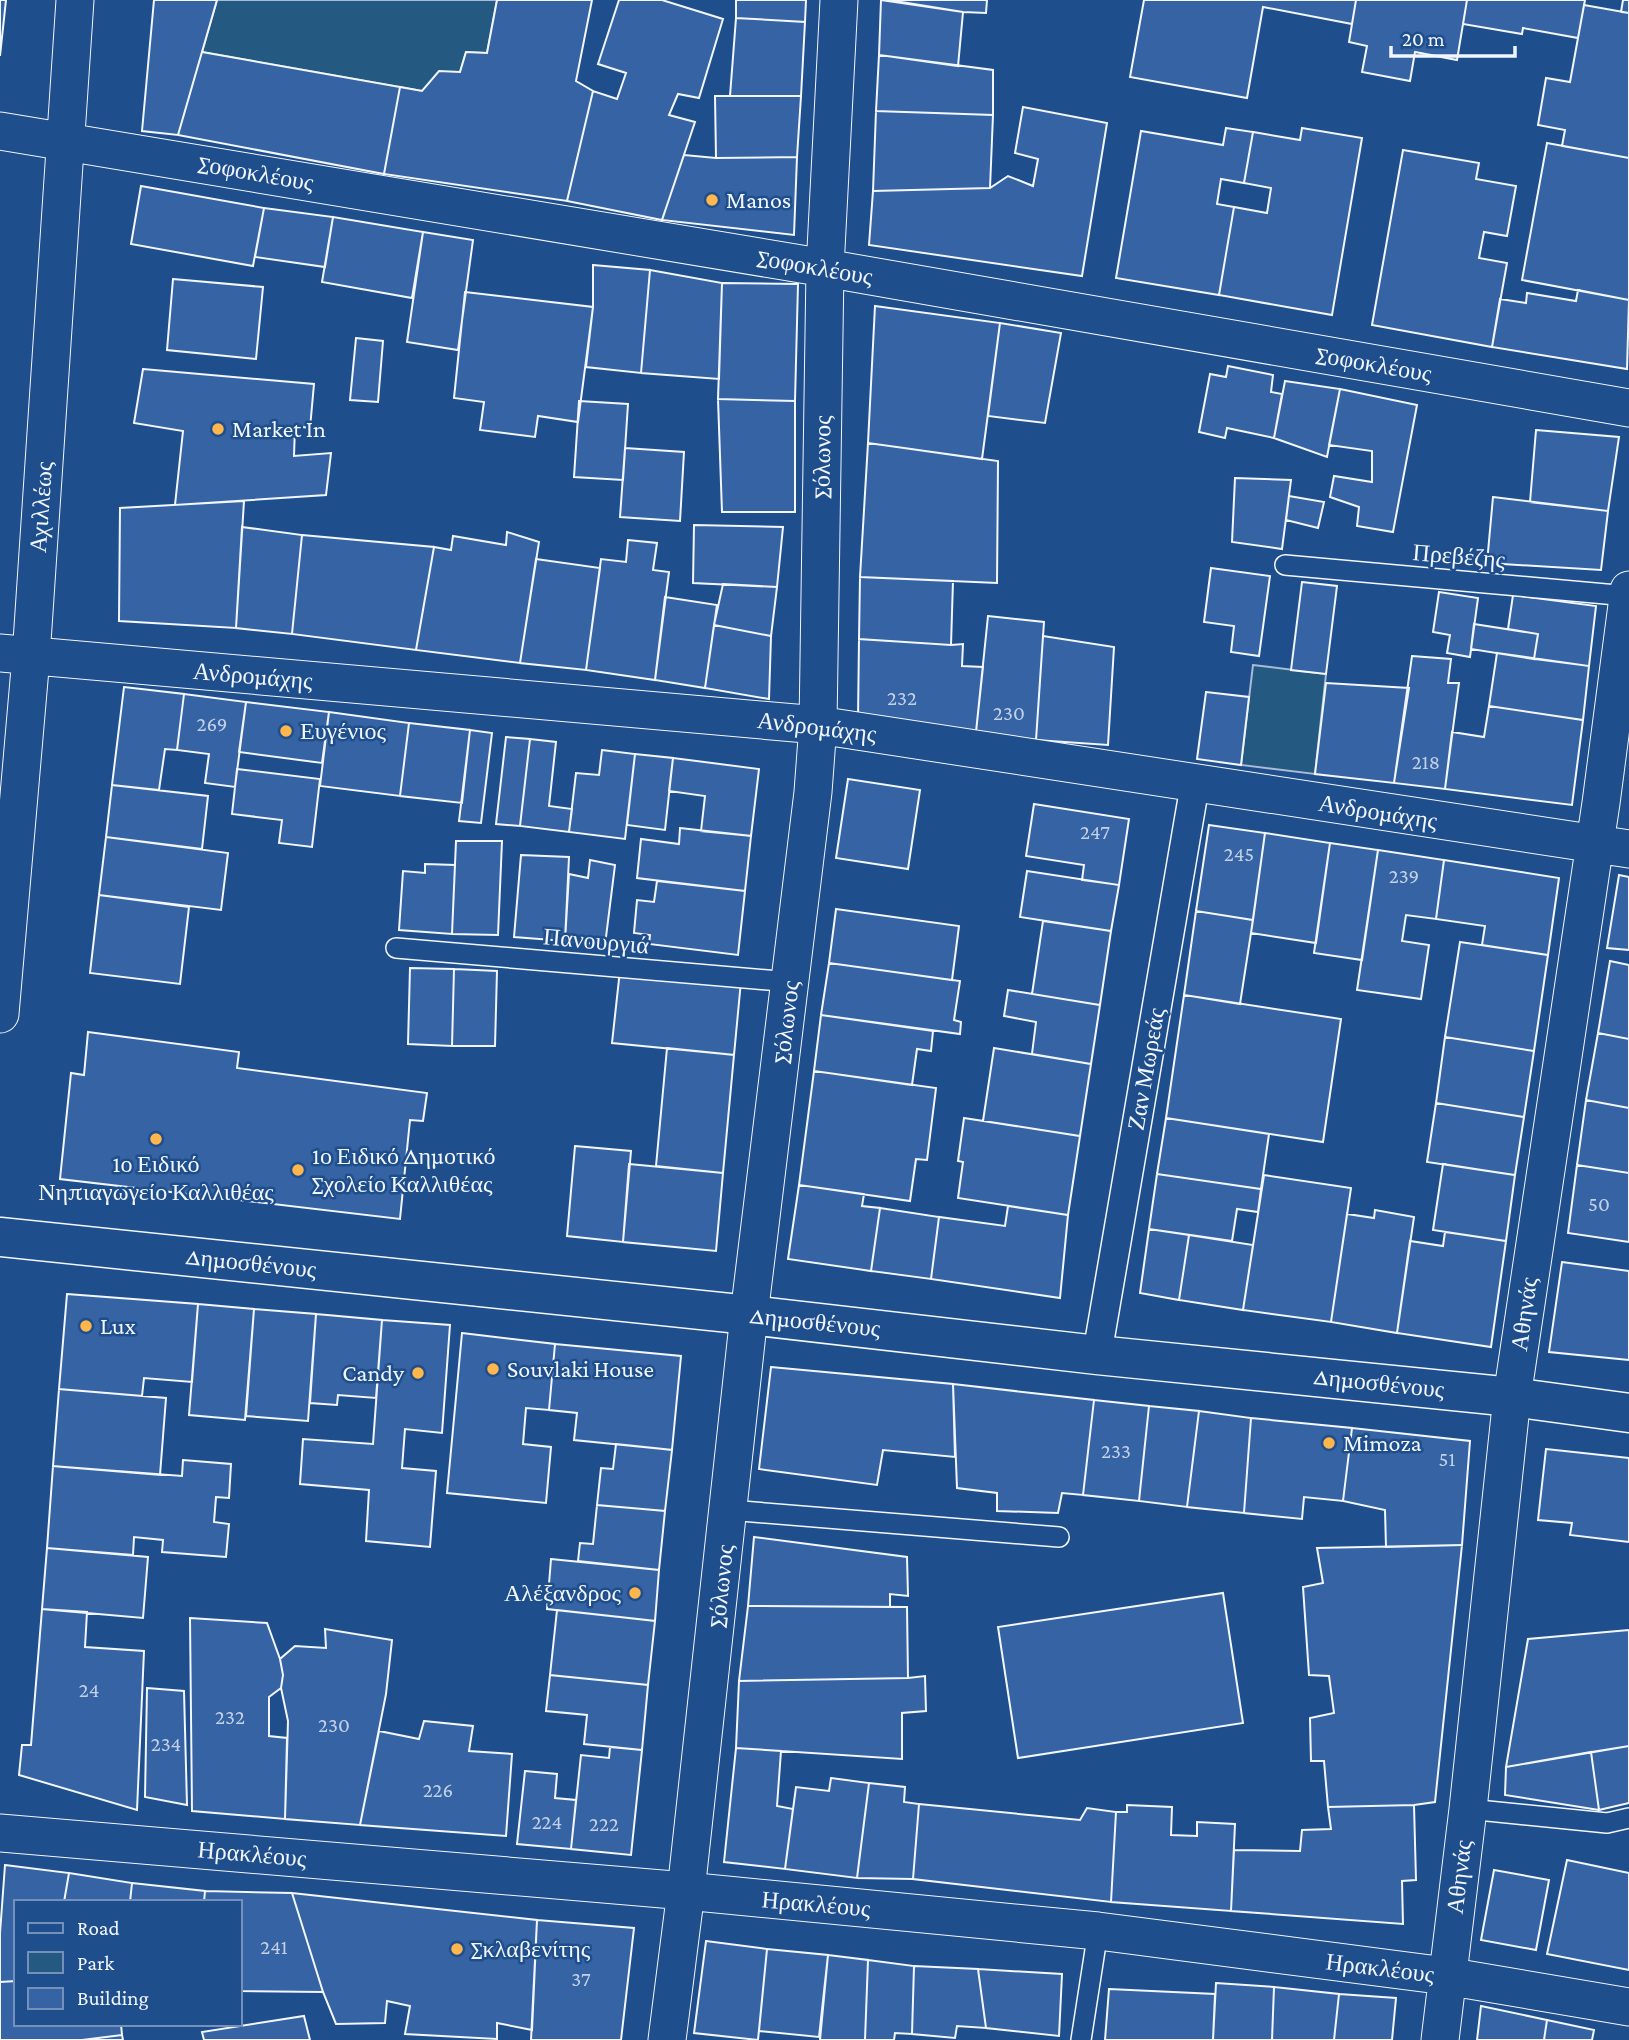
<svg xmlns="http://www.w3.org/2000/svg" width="1629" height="2040" font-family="'Crimson Pro',serif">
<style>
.green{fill:#245a82;stroke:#a8bbd7;stroke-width:2}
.building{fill:#3563a3;stroke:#f2f6ff;stroke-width:2}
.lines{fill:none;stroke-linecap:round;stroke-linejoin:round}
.service-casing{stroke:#f2f6ff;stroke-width:22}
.pedestrian-casing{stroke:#f2f6ff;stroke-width:31}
.minor-casing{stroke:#f2f6ff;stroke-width:39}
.tertiary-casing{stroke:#f2f6ff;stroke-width:41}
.service{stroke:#1f4e8c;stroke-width:19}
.pedestrian{stroke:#1f4e8c;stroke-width:28}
.minor{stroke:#1f4e8c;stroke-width:37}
.tertiary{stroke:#1f4e8c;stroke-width:38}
.poi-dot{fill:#ffb74d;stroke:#1f4e8c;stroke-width:2.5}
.labels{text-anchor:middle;stroke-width:5;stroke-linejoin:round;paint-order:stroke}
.number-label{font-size:21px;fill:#c3d1e8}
.street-label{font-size:24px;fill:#f2f6ff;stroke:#1f4e8c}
.poi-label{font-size:24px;fill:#f2f6ff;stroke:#1f4e8c;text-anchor:start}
</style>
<rect width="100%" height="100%" fill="#1f4e8c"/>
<!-- green -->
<path class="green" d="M217,0H497L487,53L466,52L460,72L422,91L202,52Z
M1253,665L1326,674L1315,774L1241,765Z"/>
<!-- building -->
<path class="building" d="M0,0H6L0,56Z
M154,0H217L178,135L142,131Z
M497,0H592L576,81L593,91L567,201L384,174L400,87L422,91L439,71L460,72L466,52L487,53Z
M619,0H662L723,19L699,98L678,94L669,115L695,122L662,220L567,201L593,91L617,99L626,73L598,64Z
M736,0H806L805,22L736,18Z
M881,0L963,12L958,66L879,55Z
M889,0H987L986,13L963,12Z
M1144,0H1356L1352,24L1263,7L1247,98L1130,77Z
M1356,0H1467L1457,60L1415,52L1410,81L1362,72L1367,46L1349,42Z
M1467,0H1585L1578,38L1523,28L1522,34L1463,24Z
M1623,0H1629V13L1621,12Z
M1584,5L1629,13V158L1562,146L1565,130L1538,125L1546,78L1570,82Z
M736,18L805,22L801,96H730Z
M202,52L400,87L384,174L178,135Z
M879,55L993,70V115L876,111Z
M715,96H801L797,157L716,158Z
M1023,107L1107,123L1082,276L869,245L873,191L990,188L1008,176L1033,186L1038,159L1015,153Z
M876,111L993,115L990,188L873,191Z
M1226,128L1253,132L1244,183L1221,179L1217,204L1234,207L1219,295L1116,278L1141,131L1223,145Z
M1302,128L1362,138L1332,315L1219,295L1234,207L1267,213L1271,188L1244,183L1253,132L1300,140Z
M1547,143L1629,158V300L1522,280Z
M1403,150L1479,163L1476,179L1516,186L1507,236L1484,232L1479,258L1507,263L1492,347L1372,325Z
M684,155L716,158L797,157L794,235L662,220Z
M141,186L264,208L253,266L131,244Z
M264,208L333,217L325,267L255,257Z
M333,217L423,232L412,298L322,282Z
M423,232L473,240L458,350L407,342Z
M593,265L650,270L641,373L586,367L593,307Z
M650,270L722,283L719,379L641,373Z
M173,279L263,287L256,359L167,350Z
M722,283L798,284L795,401L718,399Z
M1578,290L1629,300L1627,369L1492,347L1500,299L1526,303L1527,293L1576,301Z
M465,292L593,307L578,422L538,416L535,437L480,430L484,402L454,398Z
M875,306L1000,323L982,459L868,443Z
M1000,323L1061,333L1045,423L988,416Z
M356,338L383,341L378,402L350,400Z
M1228,366L1273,375L1271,392L1282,394L1274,438L1227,428L1225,438L1199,432L1210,374L1226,377Z
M143,369L314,384L310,428L295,426L294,456L331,453L326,495L175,505L183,431L134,423Z
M1285,381L1340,389L1327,457L1274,438Z
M1340,389L1417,405L1393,532L1357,526L1359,507L1330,497L1334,476L1372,482V451L1329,445Z
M718,399L795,401V512H722Z
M579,401L628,404L623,480L574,477Z
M1536,430L1619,437L1608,511L1530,502Z
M868,443L998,461L997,583L860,577Z
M625,448L684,452L680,521L620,517Z
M1235,478L1291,480L1282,549L1232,542Z
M1289,496L1324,502L1318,528L1286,520Z
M1493,497L1608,511L1601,570L1487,563Z
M244,501L236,628L119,621L120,508Z
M694,525L783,527L777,587L693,583Z
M242,527L302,535L292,634L236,628Z
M507,532L539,542L520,663L416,650L434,547L451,550L453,536L506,545Z
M302,535L434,547L416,650L292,634Z
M628,540L657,543L653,570L669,572L655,680L586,670L601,559L626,562Z
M536,559L600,568L586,670L520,663Z
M1211,568L1270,576L1259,656L1231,652L1234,626L1204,622Z
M860,577L953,581L951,645L859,639Z
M1302,582L1337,586L1326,674L1291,670Z
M723,584L777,587L771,636L714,625Z
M1439,592L1478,598L1470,657L1447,653L1450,635L1433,632Z
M1513,595L1596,606L1589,666L1534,659L1538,634L1508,629Z
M665,597L717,605L705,688L655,680Z
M988,616L1044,622L1036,740L976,732Z
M1474,624L1538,634L1534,659L1471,649Z
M714,625L771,636L769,699L705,688Z
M1043,636L1114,647L1108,745L1036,740Z
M859,639L951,645L963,644L962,666L983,667L976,732L858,719Z
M1497,653L1589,666L1583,720L1489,706Z
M1412,656L1451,659L1448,683H1459L1445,789L1394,783Z
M1326,683L1409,688L1394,783L1315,774Z
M124,687L184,694L177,750L165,749L159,790L112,785Z
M1206,692L1249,697L1241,765L1197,759Z
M184,694L246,702L235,787L205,783L209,754L177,750Z
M246,702L329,712L322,763L239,752Z
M1489,706L1583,720L1572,805L1445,789L1452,732L1484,737Z
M329,712L409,723L400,796L320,786Z
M409,723L470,730L462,803L400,796Z
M470,730L492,733L481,823L459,821Z
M506,737L530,739L520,826L496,824Z
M530,739L556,742L549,806L572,809L569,832L520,826Z
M602,750L635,754L625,839L569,832L576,773L599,775Z
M635,754L673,758L665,830L627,825Z
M673,758L759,769L751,836L701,831L705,796L669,791Z
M237,769L320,779L312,847L279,843L282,820L232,814Z
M848,779L920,790L908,869L836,858Z
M112,785L208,796L202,849L106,837Z
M1034,804L1129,819L1119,885L1082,880L1084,865L1026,856Z
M1209,825L1265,833L1253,920L1196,911Z
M680,828L751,836L745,891L637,878L641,839L679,844Z
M1265,833L1330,843L1316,943L1251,933Z
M106,837L228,853L221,910L99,895Z
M456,841H502L498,935L452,934Z
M1330,843L1378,850L1362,960L1314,953Z
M1378,850L1444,860L1436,919L1406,915L1402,941L1429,945L1421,999L1357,990Z
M521,855L569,857L565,941L514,937Z
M590,860L615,865L605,945L565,941L569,874L588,878Z
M1444,860L1559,878L1548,955L1482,945L1485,926L1436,919Z
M425,864L455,865L452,934L399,930L403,871L425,873Z
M1027,871L1119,885L1111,931L1020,917Z
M1619,875L1629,877V950L1607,948Z
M657,881L745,891L738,955L649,944L650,935L634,933L637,900L654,902Z
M99,895L189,907L180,984L90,973Z
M836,909L959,926L952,980L829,963Z
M1196,911L1253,920L1240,1004L1184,995Z
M1043,921L1111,931L1100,1005L1032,994Z
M1460,942L1548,955L1534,1051L1445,1037Z
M1610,961L1629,965V1039L1598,1033Z
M829,963L960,981L954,1020L961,1022L960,1034L821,1015Z
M410,968L454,969L452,1046L408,1044Z
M454,969L497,971L495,1046H452Z
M620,970L741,981L734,1055L612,1043Z
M1008,990L1100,1005L1091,1064L1032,1054L1036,1022L1004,1016Z
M1184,995L1341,1019L1323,1142L1166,1118Z
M821,1015L933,1031L931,1051L917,1049L912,1085L814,1071Z
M88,1032L239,1052L237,1068L427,1093L423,1121L410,1120L400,1219L60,1179L71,1073L84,1075Z
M1598,1033L1629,1039V1108L1586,1100Z
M1445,1037L1534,1051L1524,1117L1436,1103Z
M667,1048L734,1055L723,1173L656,1166Z
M994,1048L1091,1064L1080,1136L983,1121Z
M814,1071L936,1088L927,1160L916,1159L910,1201L799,1185Z
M1586,1100L1629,1108V1173L1577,1165Z
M1436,1103L1524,1117L1515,1175L1427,1162Z
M964,1118L1080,1136L1068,1215L958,1198L963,1162L958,1161Z
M1166,1118L1269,1134L1261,1189L1157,1174Z
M575,1146L631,1151L623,1242L567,1236Z
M629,1164L723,1173L716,1251L623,1242Z
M1443,1164L1515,1175L1506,1241L1433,1230Z
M1577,1165L1629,1173V1242L1568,1233Z
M1157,1174L1261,1189L1258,1212L1237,1209L1232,1241L1149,1229Z
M1264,1175L1351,1188L1331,1322L1243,1310Z
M799,1185L864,1194L862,1206L880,1208L871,1271L788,1259Z
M1008,1206L1068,1215L1060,1298L931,1279L939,1217L1005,1226Z
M880,1208L939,1217L931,1279L871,1271Z
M1375,1210L1414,1217L1397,1333L1331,1322L1347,1214L1374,1218Z
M1149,1229L1189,1235L1179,1300L1140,1293Z
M1445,1232L1506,1241L1491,1347L1397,1333L1410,1241L1443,1246Z
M1189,1235L1253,1245L1243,1310L1179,1300Z
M1562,1262L1629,1271V1360L1549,1352Z
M67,1294L198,1304L192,1382L144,1378L142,1396L59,1389Z
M198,1304L254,1309L245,1420L189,1415Z
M254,1309L316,1314L308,1421L246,1416Z
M316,1314L382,1320L376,1398L338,1395L337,1405L310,1403Z
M382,1320L450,1325L442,1433L405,1429L402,1468L436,1471L430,1547L366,1541L369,1490L300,1484L303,1439L373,1444Z
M462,1333L555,1344L549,1410L526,1408L523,1444L551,1447L546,1503L447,1493Z
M555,1344L681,1356L672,1450L574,1440L577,1413L549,1410Z
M771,1367L953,1384L955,1457L883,1450L877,1485L759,1469Z
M953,1384L1094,1400L1083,1495L1062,1493L1058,1513L997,1511V1493L957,1488Z
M59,1389L166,1398L160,1475L53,1466Z
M1094,1400L1149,1406L1139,1501L1083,1495Z
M1149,1406L1199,1411L1187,1507L1139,1501Z
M1199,1411L1251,1418L1244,1513L1187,1507Z
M1251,1418L1352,1428L1343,1501L1304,1497L1302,1519L1244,1513Z
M1352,1428L1470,1441L1462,1545L1386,1547L1385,1510L1343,1501Z
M616,1444L672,1450L665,1511L597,1505L601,1468L613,1469Z
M1546,1449L1629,1458V1542L1570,1535L1572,1523L1538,1520Z
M183,1460L231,1464L229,1498L216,1497L214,1522L229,1524L226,1557L162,1552L163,1540L134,1537L133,1555L47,1548L53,1466L182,1476Z
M597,1505L665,1511L659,1570L578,1561L580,1543L593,1544Z
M754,1537L907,1557L908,1596L890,1594V1607L748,1606Z
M1462,1545L1435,1802L1414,1805L1328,1807L1324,1761H1311L1310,1718L1334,1713L1329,1676L1309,1675L1303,1587L1323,1583L1317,1548Z
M47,1548L148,1557L143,1618L42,1609Z
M551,1559L659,1570L655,1621L547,1609Z
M1223,1593L1243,1723L1018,1758L998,1627Z
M748,1606L907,1607L908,1678L739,1681Z
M42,1609L87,1612L85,1647L144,1651L137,1810L19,1775L22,1745H31Z
M557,1610L655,1621L648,1685L550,1675Z
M190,1618L267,1623L280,1659L283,1675L281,1688L269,1697V1736L287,1738L285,1819L192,1811Z
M325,1629L392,1640L386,1694L360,1825L285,1819L288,1721L281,1688L283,1675L280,1659L295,1646L326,1648Z
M1629,1630V1746L1506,1767L1528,1639Z
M550,1675L648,1685L642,1750L584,1744L587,1715L546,1711Z
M925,1676L926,1711L902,1713V1759L736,1748L739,1681L908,1678Z
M147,1688L184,1691L187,1805L145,1797Z
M424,1721L473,1726L469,1751L512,1754L506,1836L360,1825L379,1731L419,1739Z
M1629,1746V1803L1599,1810L1591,1752Z
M610,1747L642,1750L631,1855L571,1849L581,1755L609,1758Z
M736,1748L781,1751L777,1806L793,1809L785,1869L724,1862Z
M1591,1752L1599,1810L1505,1795L1506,1767Z
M525,1771L557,1774L555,1798L576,1800L571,1849L517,1844Z
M831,1778L869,1783L857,1878L785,1869L796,1787L829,1791Z
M869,1783L905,1787L904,1802L919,1804L913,1879L857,1878Z
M919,1804L1080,1820L1087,1808L1116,1812L1111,1902L913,1879Z
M1127,1805L1172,1807L1171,1835L1197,1836V1822L1235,1824L1231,1911L1111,1902L1116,1812H1127Z
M1414,1805L1416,1880L1402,1881L1403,1924L1231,1911L1234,1850L1300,1851L1302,1830L1331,1829L1328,1807Z
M1567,1860L1629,1873V1970L1547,1954Z
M5,1865L69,1873L64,1902H16V1981L0,1982V1933Z
M1494,1870L1549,1880L1536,1950L1481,1940Z
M69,1873L132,1883L130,1902H64Z
M132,1883L205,1891L204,1902H130Z
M205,1891L292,1893L323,1992L240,1991V1902H204Z
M292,1893L537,1920L532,2030L497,2023V2039L405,2034L410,2006L387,2001L385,2023L336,2024L323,1992Z
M537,1920L634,1928L621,2040H531Z
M706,1941L767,1949L758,2040L694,2033Z
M767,1949L828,1955L819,2037L759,2031Z
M828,1955L868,1960L865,2040H820Z
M868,1960L914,1966L912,2034L895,2033L894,2040H865Z
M914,1966L978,1969L986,2028L957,2026L955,2038L912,2034Z
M978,1969L1062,1974L1059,2036L986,2028Z
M16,1981V2024H121L122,2035L82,2040H0V1982Z
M1216,1983L1274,1987L1272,2040H1213Z
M1274,1987L1339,1994L1334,2040H1272Z
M1109,1989L1215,1994L1213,2040H1105Z
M1339,1994L1396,1998L1392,2040H1334Z
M1481,2006L1547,2020L1544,2040H1477Z
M304,2016L310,2040H204L202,2032Z
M1547,2020L1594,2030L1592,2040H1544Z
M122,2035L123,2040H82Z"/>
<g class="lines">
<defs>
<path id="service" d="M1285,565L1628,596
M396,948L791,982
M729,1510L1059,1537
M1468,1809L1607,1823L1629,1818
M1081,2040L1098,1931"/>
<path id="pedestrian" d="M1097,1355L1195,784"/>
<path id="minor" d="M0,131L825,268L1629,408
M0,653L818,725L1629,849
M0,1014L31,657L75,0
M0,1833L686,1891L1098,1931L1446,1976L1629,2007
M667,2040L686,1891L749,1315L813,792L818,725L825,268L839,0
M1440,2040L1468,1809L1512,1397L1601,803L1629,590"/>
<path id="tertiary" d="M0,1237L749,1315L1097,1355L1512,1397L1629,1413"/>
</defs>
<!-- service casing -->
<use href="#service" class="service-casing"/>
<!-- pedestrian casing -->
<use href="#pedestrian" class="pedestrian-casing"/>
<!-- minor casing -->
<use href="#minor" class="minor-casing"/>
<!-- tertiary casing -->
<use href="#tertiary" class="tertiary-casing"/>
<!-- service -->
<use href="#service" class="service"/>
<!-- pedestrian -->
<use href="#pedestrian" class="pedestrian"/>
<!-- minor -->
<use href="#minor" class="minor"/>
<!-- tertiary -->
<use href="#tertiary" class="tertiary"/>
</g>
<!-- markers -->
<g class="poi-dot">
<circle cx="712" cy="200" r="7"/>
<circle cx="218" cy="429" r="7"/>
<circle cx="286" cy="731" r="7"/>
<circle cx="156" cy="1139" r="7"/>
<circle cx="298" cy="1170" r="7"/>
<circle cx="86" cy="1326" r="7"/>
<circle cx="493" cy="1369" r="7"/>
<circle cx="418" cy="1373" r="7"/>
<circle cx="1329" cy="1443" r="7"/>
<circle cx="635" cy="1593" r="7"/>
<circle cx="457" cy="1949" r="7"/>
</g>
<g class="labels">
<!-- number labels -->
<g class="number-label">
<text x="902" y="705">232</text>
<text x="1009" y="720">230</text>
<text x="212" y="731">269</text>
<text x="1426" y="769">218</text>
<text x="1095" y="839">247</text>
<text x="1239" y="861">245</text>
<text x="1404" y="883">239</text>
<text x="1599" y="1211">50</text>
<text x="1116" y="1458">233</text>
<text x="1447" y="1466">51</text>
<text x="89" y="1697">24</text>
<text x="230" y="1724">232</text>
<text x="334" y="1732">230</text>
<text x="166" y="1751">234</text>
<text x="438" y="1797">226</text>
<text x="547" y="1829">224</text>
<text x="604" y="1831">222</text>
<text x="274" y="1954">241</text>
<text x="581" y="1986">37</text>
</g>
<!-- street labels -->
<g class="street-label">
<text transform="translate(256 173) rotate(10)" y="8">Σοφοκλέους</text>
<text transform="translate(815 267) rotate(10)" y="8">Σοφοκλέους</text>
<text transform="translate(1374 364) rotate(10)" y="8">Σοφοκλέους</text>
<text transform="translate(822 457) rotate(-89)" y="8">Σόλωνος</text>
<text transform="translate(41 507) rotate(-86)" y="8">Αχιλλέως</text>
<text transform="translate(1459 556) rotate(5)" y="8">Πρεβέζης</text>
<text transform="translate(253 676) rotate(5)" y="8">Ανδρομάχης</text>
<text transform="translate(817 727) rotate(7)" y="8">Ανδρομάχης</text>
<text transform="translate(1378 812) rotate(9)" y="8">Ανδρομάχης</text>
<text transform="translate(596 941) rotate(5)" y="8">Πανουργιά</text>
<text transform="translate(786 1022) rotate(-83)" y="8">Σόλωνος</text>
<text transform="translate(1146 1069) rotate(-80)" y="8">Ζαν Μωρεάς</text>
<text transform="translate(251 1263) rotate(6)" y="8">Δημοσθένους</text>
<text transform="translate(1524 1314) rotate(-82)" y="8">Αθηνάς</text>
<text transform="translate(815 1322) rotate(6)" y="8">Δημοσθένους</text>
<text transform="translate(1379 1383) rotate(6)" y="8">Δημοσθένους</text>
<text transform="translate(721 1586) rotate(-84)" y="8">Σόλωνος</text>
<text transform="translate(252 1854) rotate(5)" y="8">Ηρακλέους</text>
<text transform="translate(1459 1877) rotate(-83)" y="8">Αθηνάς</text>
<text transform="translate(816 1904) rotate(5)" y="8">Ηρακλέους</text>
<text transform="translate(1380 1968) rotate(7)" y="8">Ηρακλέους</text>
</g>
<!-- poi labels -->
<g class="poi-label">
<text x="726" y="208">Manos</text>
<text x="232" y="437">Market In</text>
<text x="300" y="739">Ευγένιος</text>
<text x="312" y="1164">1ο Ειδικό Δημοτικό<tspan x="312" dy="28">Σχολείο Καλλιθέας</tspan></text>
<text x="156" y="1172" text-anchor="middle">1ο Ειδικό<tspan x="156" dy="28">Νηπιαγωγείο Καλλιθέας</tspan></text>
<text x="100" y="1334">Lux</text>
<text x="507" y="1377">Souvlaki House</text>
<text x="404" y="1381" text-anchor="end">Candy</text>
<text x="1343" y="1451">Mimoza</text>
<text x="621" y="1601" text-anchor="end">Αλέξανδρος</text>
<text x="471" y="1957">Σκλαβενίτης</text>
</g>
</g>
<!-- legend -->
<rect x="14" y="1900" width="228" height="126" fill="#1f4e8c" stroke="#7391ba" stroke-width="2"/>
<rect x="28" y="1923" width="35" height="10" fill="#1f4e8c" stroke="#7391ba" stroke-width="2"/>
<text x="77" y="1935" font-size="21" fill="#f2f6ff">Road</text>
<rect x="28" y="1952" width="35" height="21" fill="#245a82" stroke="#7391ba" stroke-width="2"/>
<text x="77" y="1970" font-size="21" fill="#f2f6ff">Park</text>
<rect x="28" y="1988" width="35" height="21" fill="#3563a3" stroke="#7391ba" stroke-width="2"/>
<text x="77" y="2005" font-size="21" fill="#f2f6ff">Building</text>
<!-- scale -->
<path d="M1391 46v10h124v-10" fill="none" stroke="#f2f6ff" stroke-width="3.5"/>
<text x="1402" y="46" font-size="21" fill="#f2f6ff" stroke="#1f4e8c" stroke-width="5" paint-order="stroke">20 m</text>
</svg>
